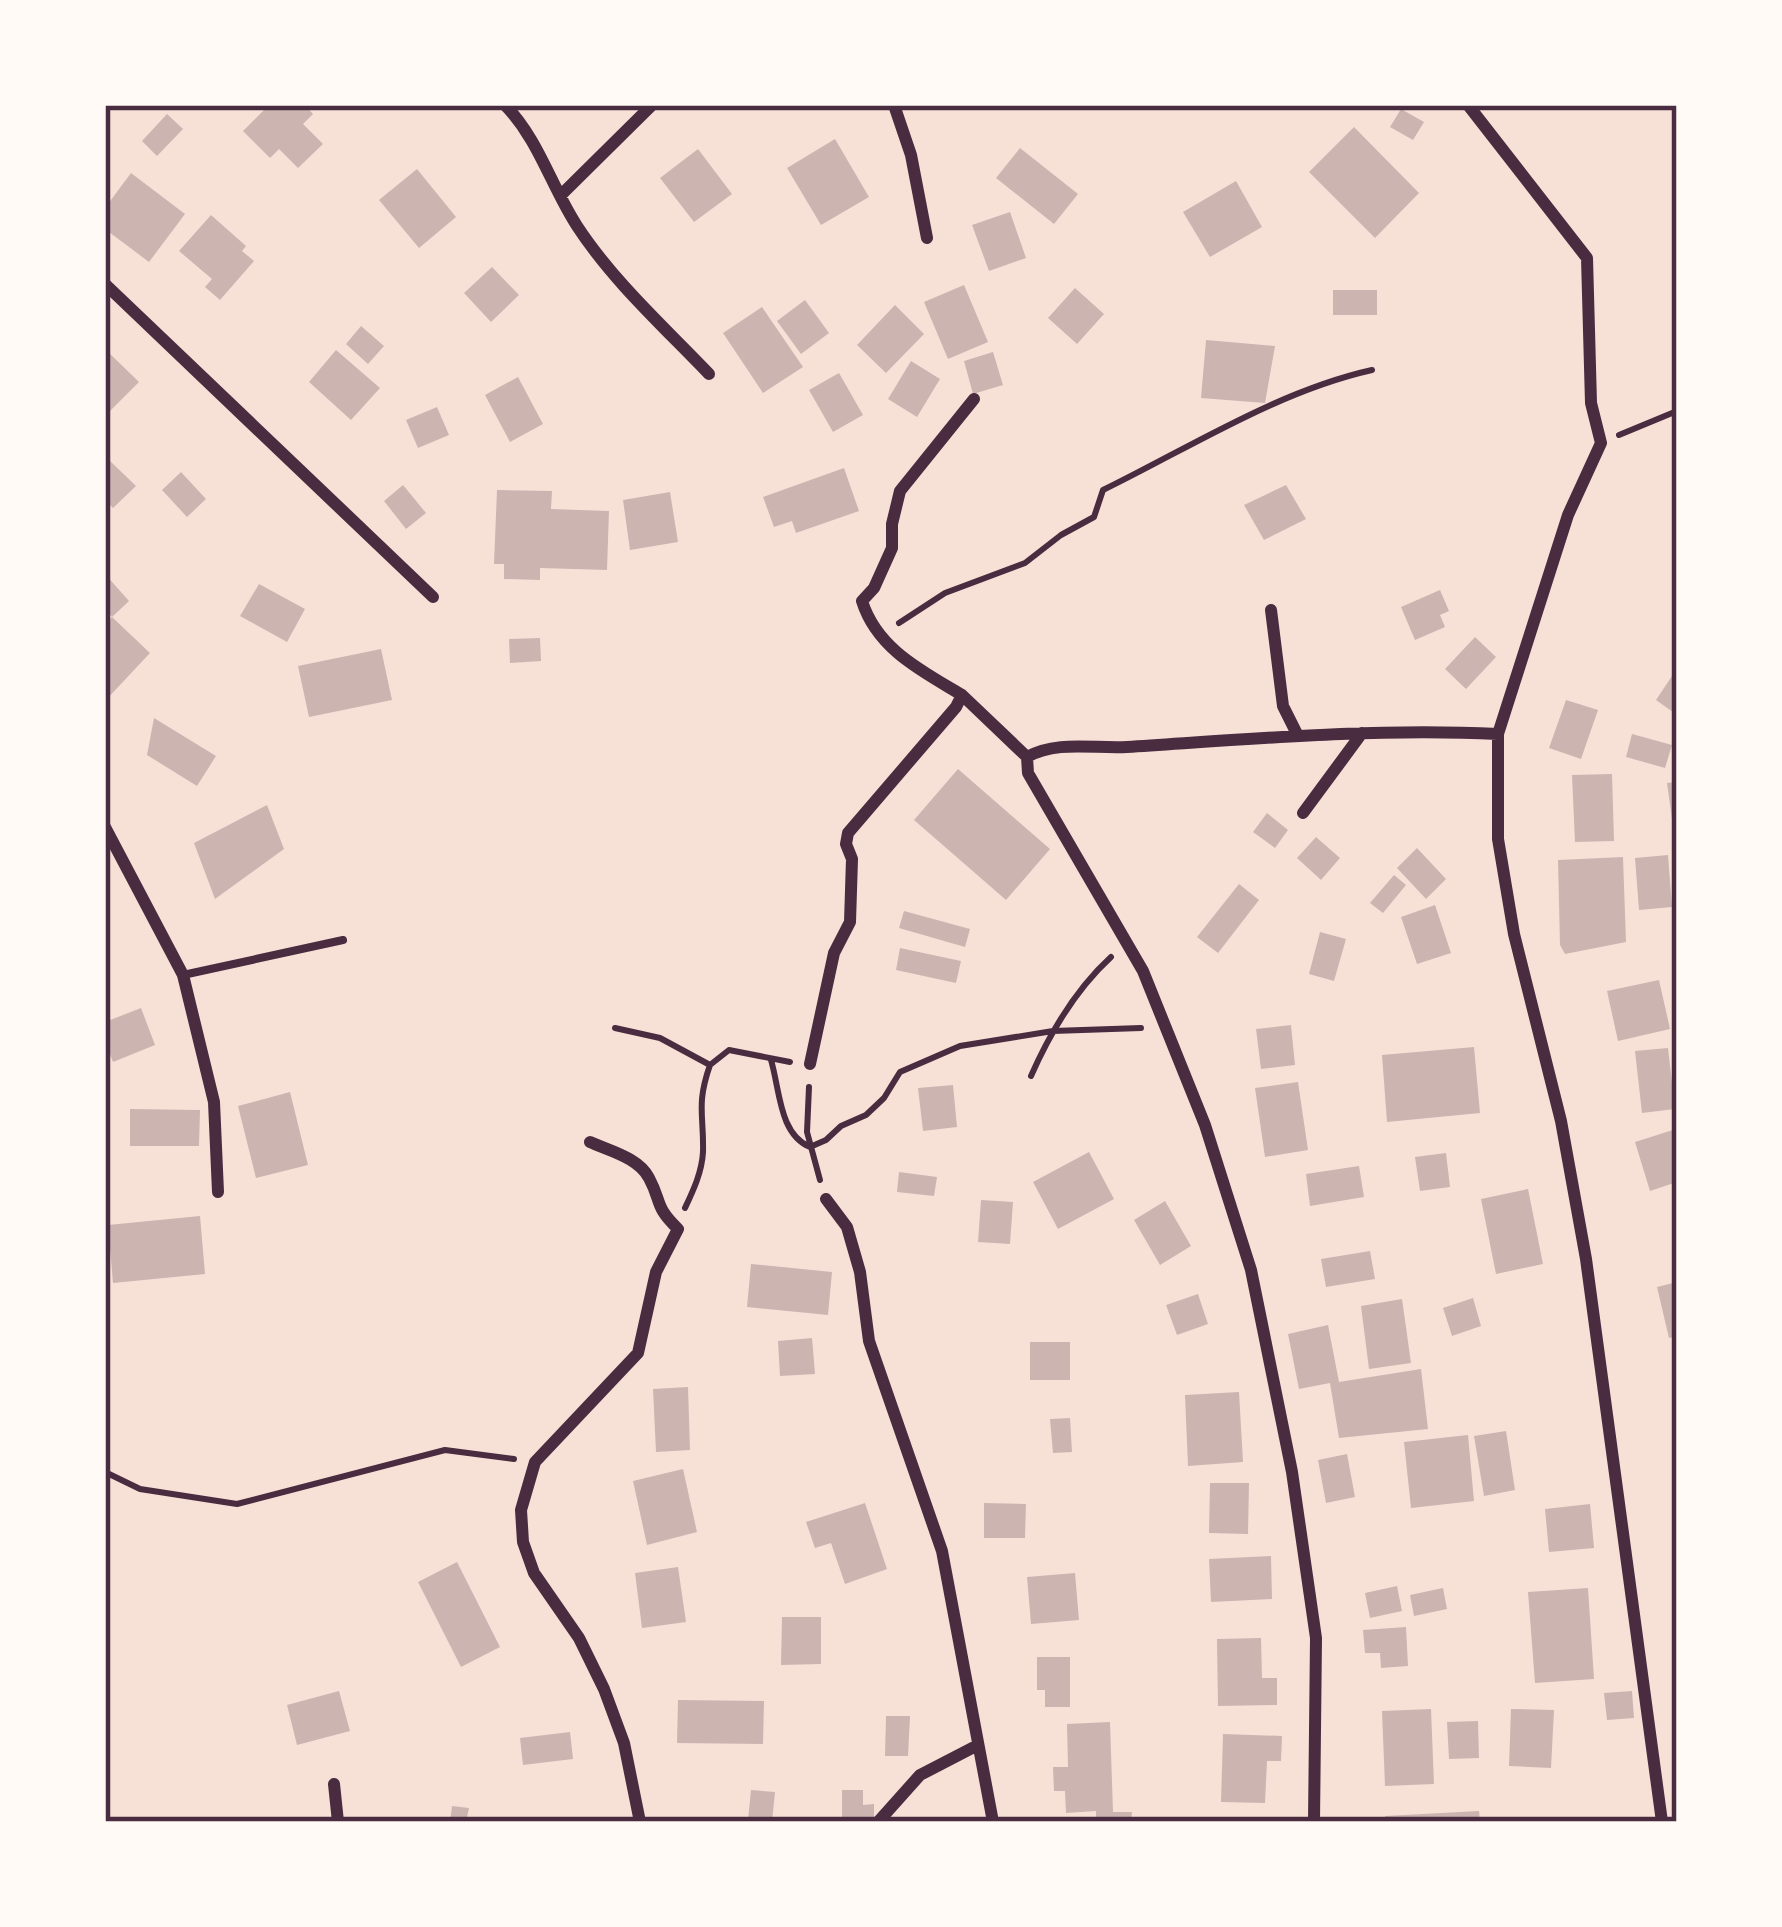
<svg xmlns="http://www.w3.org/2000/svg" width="1782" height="1927" font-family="'Work Sans',sans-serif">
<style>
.building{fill:#ccb4b1}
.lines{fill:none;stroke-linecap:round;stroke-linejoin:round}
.path{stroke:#4a2c40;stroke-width:6}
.service{stroke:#4a2c40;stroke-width:8}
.minor{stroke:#4a2c40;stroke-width:12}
.neatline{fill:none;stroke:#4a2c40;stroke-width:4.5}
</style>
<rect width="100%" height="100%" fill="#f7e1d7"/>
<!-- building -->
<path class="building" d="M269,105H305L313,114L303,124L323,144L298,168L279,149L270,158L243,131Z
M1401,109L1424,122L1413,140L1390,127Z
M167,114L183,129L157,156L142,141Z
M1354,127L1419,193L1375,238L1309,172Z
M835,139L869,197L821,225L787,168Z
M1020,148L1078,194L1054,224L996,178Z
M698,149L732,194L694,222L660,178Z
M417,169L456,217L419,248L379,200Z
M131,173L185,214L149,262L105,229V208Z
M1236,181L1262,227L1210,257L1183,212Z
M1010,212L1026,258L989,271L972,225Z
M211,215L246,246L242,251L254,261L220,300L205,287L212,279L179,251Z
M492,267L519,295L491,322L464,293Z
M964,285L988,342L948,359L924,302Z
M1075,288L1104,314L1077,344L1048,318Z
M1333,290H1377V315H1333Z
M805,300L829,333L801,354L777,321Z
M895,305L924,334L886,373L857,345Z
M762,307L803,367L763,393L723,333Z
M361,326L384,346L368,364L346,344Z
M1206,340L1275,346L1265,403L1201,398Z
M105,349L139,382L105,416Z
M336,350L380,388L351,420L309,382Z
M993,352L1003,385L973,394L964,361Z
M911,361L940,379L917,417L888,399Z
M839,373L863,415L833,432L809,390Z
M518,377L543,424L510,442L485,395Z
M437,407L449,435L418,448L406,420Z
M110,461L136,486L113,508L105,500V467Z
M844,468L859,511L796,533L792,521L774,527L763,497Z
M181,472L206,499L187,517L162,490Z
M403,485L426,513L406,529L384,501Z
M1286,485L1306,519L1264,540L1244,505Z
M497,490L552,491L551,509L609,511L607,570L540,568V580L504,579V564H494Z
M670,492L678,542L630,550L623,500Z
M105,574L129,601L112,617L105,609Z
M259,584L305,609L287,642L240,616Z
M1440,590L1449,611L1440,615L1445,627L1415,640L1401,607Z
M112,617L150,653L105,701V625Z
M1475,637L1496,657L1466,689L1445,669Z
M540,638L541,661L510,663L509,639Z
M381,649L392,700L309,717L298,666Z
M1674,673L1677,675V715L1656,700Z
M1566,700L1598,710L1581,759L1549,748Z
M154,718L216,756L197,786L147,755Z
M1632,734L1672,745L1665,768L1626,757Z
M958,769L1050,849L1006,900L914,820Z
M1612,774L1614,841L1575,842L1572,775Z
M1677,782V818L1672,819L1667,783Z
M267,805L284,849L215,899L194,843Z
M1267,813L1288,830L1275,848L1253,832Z
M1316,837L1340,858L1321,880L1297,858Z
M1417,848L1446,879L1426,899L1397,868Z
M1668,855L1672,907L1639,910L1635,858Z
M1623,857L1626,942L1565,954L1560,945L1558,860Z
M1394,875L1406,885L1383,913L1370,903Z
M1239,884L1259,900L1218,953L1197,937Z
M1435,905L1451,953L1417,964L1401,917Z
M904,911L970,929L965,947L899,928Z
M1320,932L1346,939L1334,981L1309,974Z
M900,948L961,961L956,983L896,970Z
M1659,980L1670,1029L1618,1041L1607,991Z
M141,1008L155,1045L113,1062L105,1041V1022Z
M1291,1025L1295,1065L1261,1069L1256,1029Z
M1474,1047L1480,1113L1387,1122L1382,1055Z
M1668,1048L1675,1109L1642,1113L1635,1051Z
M1298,1082L1308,1150L1265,1157L1255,1088Z
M953,1085L957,1127L923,1131L918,1088Z
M290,1092L308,1165L256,1178L238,1106Z
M130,1109L200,1110L199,1146H130Z
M1673,1130L1677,1182L1650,1191L1635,1142Z
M1089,1152L1114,1199L1058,1229L1033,1182Z
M1446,1153L1450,1187L1420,1191L1415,1157Z
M1359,1166L1364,1197L1310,1206L1306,1174Z
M899,1172L937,1177L934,1196L897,1192Z
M1528,1189L1543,1264L1496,1274L1481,1199Z
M981,1200L1013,1202L1010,1244L978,1242Z
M1165,1201L1191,1246L1160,1265L1134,1220Z
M200,1216L205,1274L113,1283L108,1225Z
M1370,1251L1375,1279L1326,1287L1321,1259Z
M751,1264L832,1272L828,1315L747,1307Z
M1677,1282V1336L1669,1338L1657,1287Z
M1198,1294L1208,1324L1177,1335L1166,1305Z
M1473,1298L1481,1326L1452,1336L1443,1308Z
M1402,1299L1411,1363L1369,1369L1361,1306Z
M1328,1325L1339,1382L1421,1369L1428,1429L1339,1438L1330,1383L1299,1389L1288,1334Z
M812,1338L815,1374L780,1376L778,1341Z
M1030,1342H1070V1380H1030Z
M688,1387L690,1450L656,1452L653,1389Z
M1239,1392L1243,1462L1188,1466L1185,1395Z
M1070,1418L1072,1452L1053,1453L1050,1419Z
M1506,1431L1515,1490L1484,1496L1474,1436Z
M1468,1435L1474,1501L1411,1508L1404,1442Z
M1347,1454L1355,1497L1326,1503L1318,1460Z
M683,1469L697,1532L647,1545L633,1481Z
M1210,1483H1249L1248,1534L1209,1533Z
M865,1503L887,1569L845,1584L831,1543L815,1548L806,1522Z
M984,1503L1026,1504L1025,1538H984Z
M1590,1504L1594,1548L1549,1552L1545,1509Z
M1271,1556L1272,1599L1211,1602L1209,1559Z
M457,1562L500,1647L461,1667L418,1582Z
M678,1567L686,1622L642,1628L635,1573Z
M1075,1573L1079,1620L1031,1624L1027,1577Z
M1397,1586L1402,1611L1370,1618L1365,1593Z
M1443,1588L1447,1609L1414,1616L1410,1595Z
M1588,1588L1594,1679L1535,1683L1528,1592Z
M782,1617H821V1664L781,1665Z
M1406,1627L1408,1666L1381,1668L1380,1653H1365L1363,1630Z
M1261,1638L1262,1678H1277V1705L1218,1706L1217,1639Z
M1037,1657H1070V1707H1045V1690H1037Z
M339,1691L350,1731L297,1745L287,1705Z
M1632,1691L1634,1718L1607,1720L1604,1693Z
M678,1700L764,1701L763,1744L677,1743Z
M1431,1709L1434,1784L1385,1786L1382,1711Z
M1511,1709L1554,1710L1551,1768L1509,1766Z
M886,1716H910L908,1756H885Z
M1478,1721L1479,1758L1449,1759L1447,1722Z
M1110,1722L1113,1812H1132L1131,1822H1096V1811L1066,1813L1065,1791H1054L1053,1767H1068L1067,1724Z
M570,1732L573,1759L523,1765L520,1738Z
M1223,1734L1282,1736L1281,1761H1267L1265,1803L1221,1802Z
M751,1790L775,1792L772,1822L748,1820Z
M842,1790H863V1805L874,1804V1821H842Z
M452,1806L469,1808L466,1822H450Z
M1479,1811L1480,1822H1385V1816Z"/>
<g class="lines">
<!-- path -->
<path class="path" d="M1619,435L1677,411
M899,623L945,593L1025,563L1061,535L1094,517L1103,490C1189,448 1278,391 1372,370
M615,1028L660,1038L710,1065C696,1105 704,1115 703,1152C702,1172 693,1191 685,1208
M771,1060C780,1090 779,1134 810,1147L826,1140L841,1126L866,1115L884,1098L900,1072L960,1046L1053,1031L1141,1028
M710,1065L729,1050L790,1062
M1031,1076C1050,1033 1076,989 1111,957
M809,1087L807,1132L820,1180
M105,1472L140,1489L237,1504L445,1450L514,1459"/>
<!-- service -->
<path class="service" d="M183,975L343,940"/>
<!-- minor -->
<path class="minor" d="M505,105C539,140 551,186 577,226C613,281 663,326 709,374
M894,105L911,155L927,238
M1468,105L1587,258L1591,403L1601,443L1568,515L1498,734V839L1514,934L1561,1121L1586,1259L1662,1822
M561,195L652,105
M105,284L433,597
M1271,610L1283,706L1298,736
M962,695L1027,757L1028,773L1143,971L1205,1125L1251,1270L1292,1472L1316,1638L1314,1822
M1027,757C1057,740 1094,749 1127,747C1251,739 1374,728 1498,734
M1303,813L1362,733
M105,827L183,975L214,1102L218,1192
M810,1064L834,953L850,922L852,859L846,844L848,833L956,707L962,695C922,671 877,649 862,601L874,588L892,548V524L900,491L974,399
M590,1142C610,1151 639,1158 649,1178C662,1202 654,1206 678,1229L656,1272L638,1353L535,1462L521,1510L523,1542L534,1573L579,1638L604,1689L624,1743L640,1822
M826,1199L847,1227L860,1272L869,1341L942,1551L993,1822
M334,1784L338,1822
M878,1822L920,1775L978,1745"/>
</g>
<!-- border -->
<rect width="1782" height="1927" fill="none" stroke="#fffaf5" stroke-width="216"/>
<rect x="108" y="108" width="1566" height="1711" class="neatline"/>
</svg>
